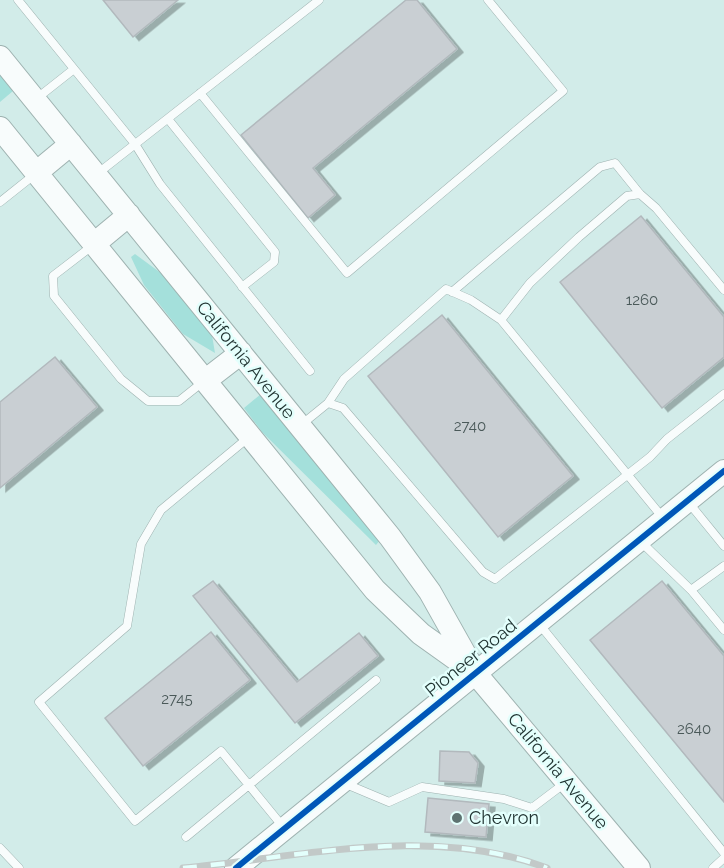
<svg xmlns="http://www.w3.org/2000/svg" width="724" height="868" font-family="Raleway,sans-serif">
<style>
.green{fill:#a4e0db}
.building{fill:#c9cfd3;stroke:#b2b9bd;stroke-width:1.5;filter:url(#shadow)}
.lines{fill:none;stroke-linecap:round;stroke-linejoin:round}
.lane-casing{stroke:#9eb2b0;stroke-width:9}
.secondary-casing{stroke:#9eb2b0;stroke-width:24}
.lane{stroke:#f8fcfc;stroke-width:8}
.secondary{stroke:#f8fcfc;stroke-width:22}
.rail-casing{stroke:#c2c9c8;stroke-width:7}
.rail{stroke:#e3fffc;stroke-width:4.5;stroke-dasharray:14;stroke-linecap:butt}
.cycleway-casing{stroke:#e3fffc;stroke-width:10}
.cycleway{stroke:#0057b8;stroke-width:6}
.poi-dot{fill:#5e7371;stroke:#e3fffc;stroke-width:2}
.labels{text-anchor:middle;stroke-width:5;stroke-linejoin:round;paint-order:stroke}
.number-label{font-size:15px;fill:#4a5959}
.street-label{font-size:18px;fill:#1f3230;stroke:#e3fffc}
.poi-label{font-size:18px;fill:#1f3230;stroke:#e3fffc;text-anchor:start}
</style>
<defs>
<filter id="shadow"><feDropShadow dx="6" dy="3.5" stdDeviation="0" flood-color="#0004"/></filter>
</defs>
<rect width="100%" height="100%" fill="#d2ece9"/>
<!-- green -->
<path class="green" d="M0,75L13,91L0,102Z
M135,254L165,276L212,335L215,353L183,334L144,285L131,257Z
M261,394L380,540L376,545L262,432L244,408Z"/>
<!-- building -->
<path class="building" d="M103,0H178L133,37Z
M406,0H417L457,49L313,168L335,195L308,218L241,135Z
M641,216L724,317V357L662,408L560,282Z
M442,315L573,476L498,537L368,376Z
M55,357L97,407L0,488V402Z
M213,581L297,682L359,633L378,656L295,723L193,596Z
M662,581L724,656V802L590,640Z
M211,632L250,680L143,766L105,718Z
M440,751L469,752L478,763L475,783L439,781Z
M428,798L489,804L486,837L425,832Z"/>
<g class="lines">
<defs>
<path id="lane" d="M18,0L135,144L160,184L310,371
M200,93L347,273L563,91L488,0
M36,99L74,69
M168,119L275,252L274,262L242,287
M97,174L319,0
M0,202L34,175
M92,246L53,276L54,296L121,379L148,401H179L204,381
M452,292L600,167L615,163L640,194L656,208L724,290
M501,320L530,283L579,237L627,196L640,194
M328,403L344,379L446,289L471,300L501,320L663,518
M301,425L328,403L343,408L483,572L495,579L650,457L667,439L724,394
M249,437L161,510L141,544L127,626L39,702L135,821L221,751L284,828
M689,503L724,546
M640,541L691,590L724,630
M691,590L724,566
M540,625L724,853
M346,784L389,802L422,787L504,799L532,808L565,783
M186,837L376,680
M0,848L19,868
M713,868L724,858"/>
<path id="secondary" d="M0,57L390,537L430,592L476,674L639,868
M0,128L375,590L421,634L470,669
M36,173L71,144
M94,244L129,215
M206,380L241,353
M236,868L724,471"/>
</defs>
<!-- lane casing -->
<use href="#lane" class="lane-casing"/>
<!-- secondary casing -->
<use href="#secondary" class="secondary-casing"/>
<!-- lane -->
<use href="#lane" class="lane"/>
<!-- secondary -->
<use href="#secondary" class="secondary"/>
<defs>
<path id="rail" d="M183,868C302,857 431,824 547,868"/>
</defs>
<!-- rail casing -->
<use href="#rail" class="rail-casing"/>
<!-- rail -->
<use href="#rail" class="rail"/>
<defs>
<path id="cycleway" d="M236,868L724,471"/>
</defs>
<!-- cycleway casing -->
<use href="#cycleway" class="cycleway-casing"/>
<!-- cycleway -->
<use href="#cycleway" class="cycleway"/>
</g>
<!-- markers -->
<circle class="poi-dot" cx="457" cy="818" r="6"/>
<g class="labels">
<!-- number labels -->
<g class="number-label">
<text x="642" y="305">1260</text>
<text x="470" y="431">2740</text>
<text x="177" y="704">2745</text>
<text x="694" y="734">2640</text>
</g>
<!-- street labels -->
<g class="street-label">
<text transform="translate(246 360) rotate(51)" y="6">California Avenue</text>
<text transform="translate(471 658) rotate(-39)" y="6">Pioneer Road</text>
<text transform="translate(558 771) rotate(50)" y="6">California Avenue</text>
</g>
<!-- poi labels -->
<g class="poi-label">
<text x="469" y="824">Chevron</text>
</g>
</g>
</svg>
